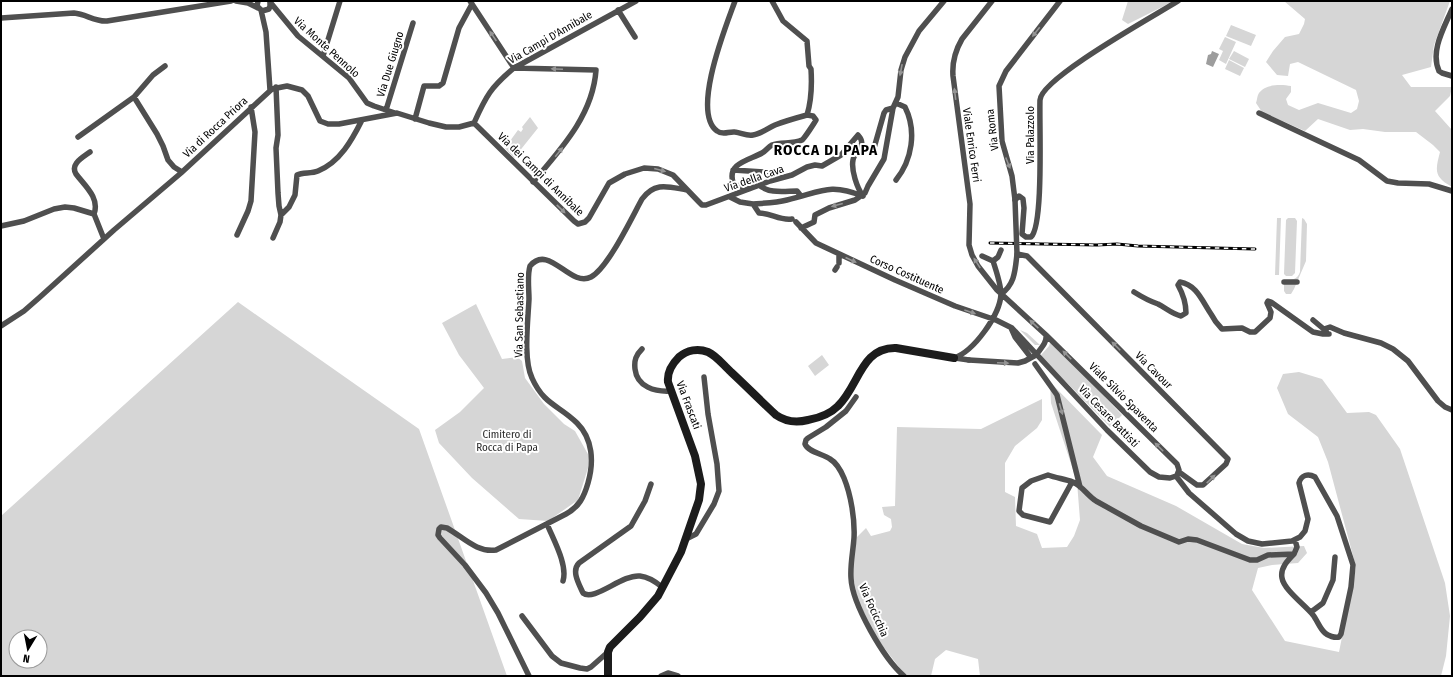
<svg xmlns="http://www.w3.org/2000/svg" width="1453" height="677" font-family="'Fira Sans Condensed',sans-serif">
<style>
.green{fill:#d6d6d6;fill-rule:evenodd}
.water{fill:#9d9d9d}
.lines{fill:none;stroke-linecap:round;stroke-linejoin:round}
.street{stroke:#4f4f4f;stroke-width:5.5}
.secondary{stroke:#1c1c1c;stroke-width:8}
.rail-casing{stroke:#000;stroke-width:3}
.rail{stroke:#fff;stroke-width:1.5;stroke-dasharray:4.5;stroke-linecap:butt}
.street-bridge{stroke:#4f4f4f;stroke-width:5.5}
.oneway{fill:#959595}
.labels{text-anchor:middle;stroke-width:4;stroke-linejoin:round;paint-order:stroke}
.street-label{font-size:11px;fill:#000;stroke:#fff}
.park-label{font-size:11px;fill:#2d2d2d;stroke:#fff}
.district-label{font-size:15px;font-weight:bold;letter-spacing:1px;fill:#000;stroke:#fff}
</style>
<rect width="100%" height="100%" fill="#fff"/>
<!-- green -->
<path class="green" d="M1128,1H1174L1128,24L1122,20Z
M1284,1H1450L1434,45L1431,67L1402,75L1411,87H1452L1450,96L1435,111L1452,130V187C1434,177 1435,171 1440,152L1433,145L1416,132H1385L1363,129L1350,130L1318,119L1305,131L1262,112L1256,103C1257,101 1257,96 1259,93C1265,84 1281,84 1291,86V92L1286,99L1288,105L1299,110L1318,103L1351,113L1357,109L1359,101L1356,90L1298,62L1290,64L1288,76L1277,75L1266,62L1273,51L1285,37L1299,34L1304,24L1305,19Z
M1231,25L1256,35L1251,46L1226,36Z
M1225,37L1236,42L1226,64L1219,60L1223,51L1219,49Z
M1234,51L1249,59L1245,67L1229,59Z
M1229,60L1244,68L1240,76L1225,69Z
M530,117L538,128L514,158L505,148L518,130L521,132L523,129L522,127Z
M1277,218H1281L1279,275H1275Z
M1288,218H1295L1297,221L1295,273L1292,276H1286L1284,274L1286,220Z
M1302,218L1304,219L1307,224L1306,261L1294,289L1291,294H1286L1284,291V280C1292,280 1297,280 1300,272Z
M238,302L419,429L507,676H1V516ZM16,637H40V661H16Z
M476,304L502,359L517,357L522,361L525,378L544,404L564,424L575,431L589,456L588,468L578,500L548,521L519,519L472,478L439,443L435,430L460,412L484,388L459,355L442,323Z
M1020,330L1027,333L1040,345H1035Z
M1052,342L1122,415L1110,427L1042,357L1041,355L1049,346L1050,343Z
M822,355L829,365L815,376L808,366Z
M1299,372L1322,379L1347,413L1369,412L1376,415L1400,449L1445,583L1450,616L1446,656L1441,676H980L978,659L946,650L935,659L931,676H906L875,636L857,598L852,571L857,537L866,528L871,536L890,531L892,527L891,519L884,515L882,507L895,506L897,427L981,429L1042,399V420L1037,428L1015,446L1005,463V492L1015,497L1016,526L1037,534L1042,548L1067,547L1074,536L1080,520L1077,482L1051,403L1050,382L1102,435L1093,457L1107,476L1176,506L1242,544L1264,548L1304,546L1307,553L1298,563L1272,565L1258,568L1252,590L1285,641L1339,652L1356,567L1328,462L1318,437L1288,414L1277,388L1283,374Z"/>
<!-- water -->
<path class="water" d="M1212,51L1219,54L1213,67L1206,64L1208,55L1211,54Z"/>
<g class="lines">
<!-- street -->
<path class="street" d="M236,1L248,3L258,8
M258,1L257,6L262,11L269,9L270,6V2
M470,1L514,68
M735,1C726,26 691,112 717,131C723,136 729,131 735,132C742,133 746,136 753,135C761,134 768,128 775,125C785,121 796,118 807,115
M992,1L962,39C955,51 952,63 953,76L970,204L969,245L972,255L978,266L997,290L1046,335C1047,343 1041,348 1036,355
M270,2L298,36L349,78L367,103L374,106L395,113
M1452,9C1444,28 1430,51 1439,71L1442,73L1452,76
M261,10L266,32L270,90
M618,10L635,37
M1,18L74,13C86,14 95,22 107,21L231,1
M323,56L340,1
M514,68L596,70C593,115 561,149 533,182
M134,97L153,75L165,66
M386,110L413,23
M1259,113L1359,160L1387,181L1398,183L1429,184L1452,191
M415,119L424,86H439L443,83L459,28L472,4
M474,123L574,221L578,224L585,222L589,218L609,183L625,174L644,168L658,169L673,175L699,202L702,205H706L770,181L792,175L807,167L815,165L822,166L841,155L858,135C868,146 855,149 853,160C851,170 857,188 863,196
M474,123C486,96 491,87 514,68L636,1
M78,137L134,97L157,134L163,146L168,160L174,167L182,172
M858,151L870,150L874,148L884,113L886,110L893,108
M90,152C82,158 70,164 76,174C85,186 100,198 94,214
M733,170L764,172L767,174L770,181
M896,180C912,160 917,131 905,107L896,103
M759,185C769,194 785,191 797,191L801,196
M749,189L736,185L733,182C727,163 750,160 762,153C766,151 768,147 772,145C781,141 792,145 802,140C804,139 815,122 816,120L813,116L807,115C812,99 812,85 811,69L809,66L807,41L783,21L772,1
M730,197L740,202L753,204L759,213C771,213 780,221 792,219
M1015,200L1019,196L1023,199L1024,208L1022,234L1026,237H1031C1044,225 1039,122 1040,100C1041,78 1156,15 1178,1
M1015,200L1012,176L1002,141L999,86L1006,71L1060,1
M753,204C765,203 776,203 787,200C819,193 829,182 862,196
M281,215L289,207L295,195L297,175C303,172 311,174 318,171C340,162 352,140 362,120
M796,222L816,243L895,280L955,306L996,320L1012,328L1107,430L1150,472L1159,477L1170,478L1176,476
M1,226L24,221L54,209L65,207L74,208L94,214L104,239
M801,228L814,222L815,215L829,208L855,200L865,193L868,186L884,159L893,108L898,97L901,70L905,57L919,31L944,1
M237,235L248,211L251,201L255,132L251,107
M273,238L280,222L281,215L279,206L278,193L276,148L278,135L276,87
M839,254V263
M982,256L993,261
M835,270L837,267
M1284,282H1297
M1134,292C1142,297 1149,301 1158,304C1166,308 1172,314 1181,316L1186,313C1186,302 1183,294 1178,285L1180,282C1197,285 1202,301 1211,314C1214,320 1218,325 1222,329L1242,328L1250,332H1255L1270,318L1271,312L1267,303L1268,301L1271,302L1313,332L1323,334H1329
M1001,294C1015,284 1015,271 1017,254L1027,256L1228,459L1226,464L1203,485H1197L1179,472
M1313,320L1326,331
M1,326L24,311L40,297L114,230L181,173L272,89L287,86L302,90L308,96L320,121L328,124H339L397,113L429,123L446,127H459L474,123
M1011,328L1015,337L1029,355
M1324,329L1330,327L1344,333L1381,343L1393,349L1408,361L1438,401L1445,407L1452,410
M1046,335L1177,464L1179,470L1177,475
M642,349C636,355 634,360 635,369C637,387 655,392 671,391
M954,358C974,351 1000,315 1001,294C1001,285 996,270 993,261L998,257L1001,250
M955,358L969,360
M1035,364L1057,395L1080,487
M856,397L846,411L826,427L808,438L806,440L805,444C808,452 823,454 830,459C837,463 841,471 844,478C851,495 855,520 854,538C853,552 850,565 851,578C852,604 884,659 904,676
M1176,476L1189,493L1236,534L1248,541L1262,544L1292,541L1300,537L1305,531L1308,519L1299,483C1301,475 1308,473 1315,477L1337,516L1353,565L1351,587L1341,634L1339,637C1335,638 1328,636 1325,633C1320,629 1317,620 1313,615C1305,605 1284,590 1282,578C1280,568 1288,560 1294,554
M1072,482L1050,522L1023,515L1019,511L1022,488L1031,481L1048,475C1056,478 1065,479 1073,482C1082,486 1088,496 1096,501L1141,526L1179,542L1188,539L1197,540L1250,560H1257L1268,555L1294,554L1297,547L1295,540
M651,484L645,501L631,526L579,563C571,571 579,584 583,593C594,602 622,574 640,576C649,577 656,582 662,587
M547,524C553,539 568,565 563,581
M686,539L696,534L714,504L719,491L717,464L708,414L704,377
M1311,612L1323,603L1333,580L1335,557
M522,616L552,656L561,663L580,668L587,669L591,667L608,652
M529,676L498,613L486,593L465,565L440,538L438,535L439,529L441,527L447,528C463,537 477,553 496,550L566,514C579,507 584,497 588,483C594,462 593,439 577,423C559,405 544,405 532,378C523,359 528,321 529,299C529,289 527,276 530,266C549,243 570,288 591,277C608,268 632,217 642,199C655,181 669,187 687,190
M661,676L668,673L678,676"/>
<!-- secondary -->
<path class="secondary" d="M608,676V652L610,647L640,617L658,596L681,552L699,500L701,484L695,456L668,382C667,372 672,364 679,357C687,350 698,348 708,352C717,356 724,366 731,372C746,386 761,401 776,415C786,422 796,423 808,420C819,418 830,414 838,406C859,386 861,347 896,348L954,358"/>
<defs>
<path id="rail" d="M990,243L1097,245L1117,244L1138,246L1255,249"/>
</defs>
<!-- rail casing -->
<use href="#rail" class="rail-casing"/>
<!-- rail -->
<use href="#rail" class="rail"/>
<!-- street-bridge -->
<path class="street-bridge" d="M1015,200L1017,254
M969,360L1018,363L1025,361L1036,355"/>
</g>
<!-- one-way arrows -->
<defs><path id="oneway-solid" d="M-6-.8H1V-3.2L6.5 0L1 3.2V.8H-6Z"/></defs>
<g class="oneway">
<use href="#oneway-solid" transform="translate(1036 32) rotate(128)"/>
<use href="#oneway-solid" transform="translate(493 36) rotate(-124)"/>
<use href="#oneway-solid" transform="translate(557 69) rotate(-178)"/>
<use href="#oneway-solid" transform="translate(901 70) rotate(101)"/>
<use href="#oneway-solid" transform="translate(955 94) rotate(-97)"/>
<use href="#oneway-solid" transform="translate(559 152) rotate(-51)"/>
<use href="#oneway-solid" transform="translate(1008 163) rotate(68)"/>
<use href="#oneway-solid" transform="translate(660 170) rotate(15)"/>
<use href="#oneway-solid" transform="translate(837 205) rotate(165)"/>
<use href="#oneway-solid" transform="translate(561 209) rotate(44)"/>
<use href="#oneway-solid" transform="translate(851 260) rotate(25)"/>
<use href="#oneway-solid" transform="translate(977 263) rotate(-123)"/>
<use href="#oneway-solid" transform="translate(970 312) rotate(19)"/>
<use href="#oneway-solid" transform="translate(1034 324) rotate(-137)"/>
<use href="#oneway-solid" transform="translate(1116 346) rotate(-135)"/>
<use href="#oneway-solid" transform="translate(1067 355) rotate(-135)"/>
<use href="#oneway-solid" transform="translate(1003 363) rotate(3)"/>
<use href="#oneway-solid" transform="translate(1061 409) rotate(74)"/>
<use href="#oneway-solid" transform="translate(1159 447) rotate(-135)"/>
<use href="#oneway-solid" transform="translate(1211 479) rotate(-44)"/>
</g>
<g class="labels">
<!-- street labels -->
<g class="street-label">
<text transform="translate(550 37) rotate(-30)" y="4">Via Campi D'Annibale</text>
<text transform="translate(327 47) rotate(42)" y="4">Via Monte Pennolo</text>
<text transform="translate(390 64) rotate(-73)" y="4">Via Due Giugno</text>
<text transform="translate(215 127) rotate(-43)" y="4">Via di Rocca Priora</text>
<text transform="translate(992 130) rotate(-97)" y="4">Via Roma</text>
<text transform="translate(1030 135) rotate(-90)" y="4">Via Palazzolo</text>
<text transform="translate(972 145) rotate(82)" y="4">Viale Enrico Ferri</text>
<text transform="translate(541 174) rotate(44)" y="4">Via dei Campi di Annibale</text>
<text transform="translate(754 178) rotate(-19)" y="4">Via della Cava</text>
<text transform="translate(907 274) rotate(24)" y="4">Corso Costituente</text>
<text transform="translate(519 315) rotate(-89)" y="4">Via San Sebastiano</text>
<text transform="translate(1154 370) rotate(45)" y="4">Via Cavour</text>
<text transform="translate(1124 397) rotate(45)" y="4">Viale Silvio Spaventa</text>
<text transform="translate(689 405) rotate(69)" y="4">Via Frascati</text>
<text transform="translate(1109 416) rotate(46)" y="4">Via Cesare Battisti</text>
<text transform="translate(874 610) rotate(66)" y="4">Via Focicchia</text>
</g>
<!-- park labels -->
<g class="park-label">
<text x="507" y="438">Cimitero di<tspan x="507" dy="13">Rocca di Papa</tspan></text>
</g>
<!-- district labels -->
<g class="district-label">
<text x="826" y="155">ROCCA DI PAPA</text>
</g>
</g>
<!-- border -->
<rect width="1453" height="677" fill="none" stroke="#000000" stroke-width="4"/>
<!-- north arrow -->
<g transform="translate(28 649) rotate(190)"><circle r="19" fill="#ffffff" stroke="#999999"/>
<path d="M0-3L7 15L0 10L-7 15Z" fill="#000000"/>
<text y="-6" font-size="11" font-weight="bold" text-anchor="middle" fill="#000000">N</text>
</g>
</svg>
